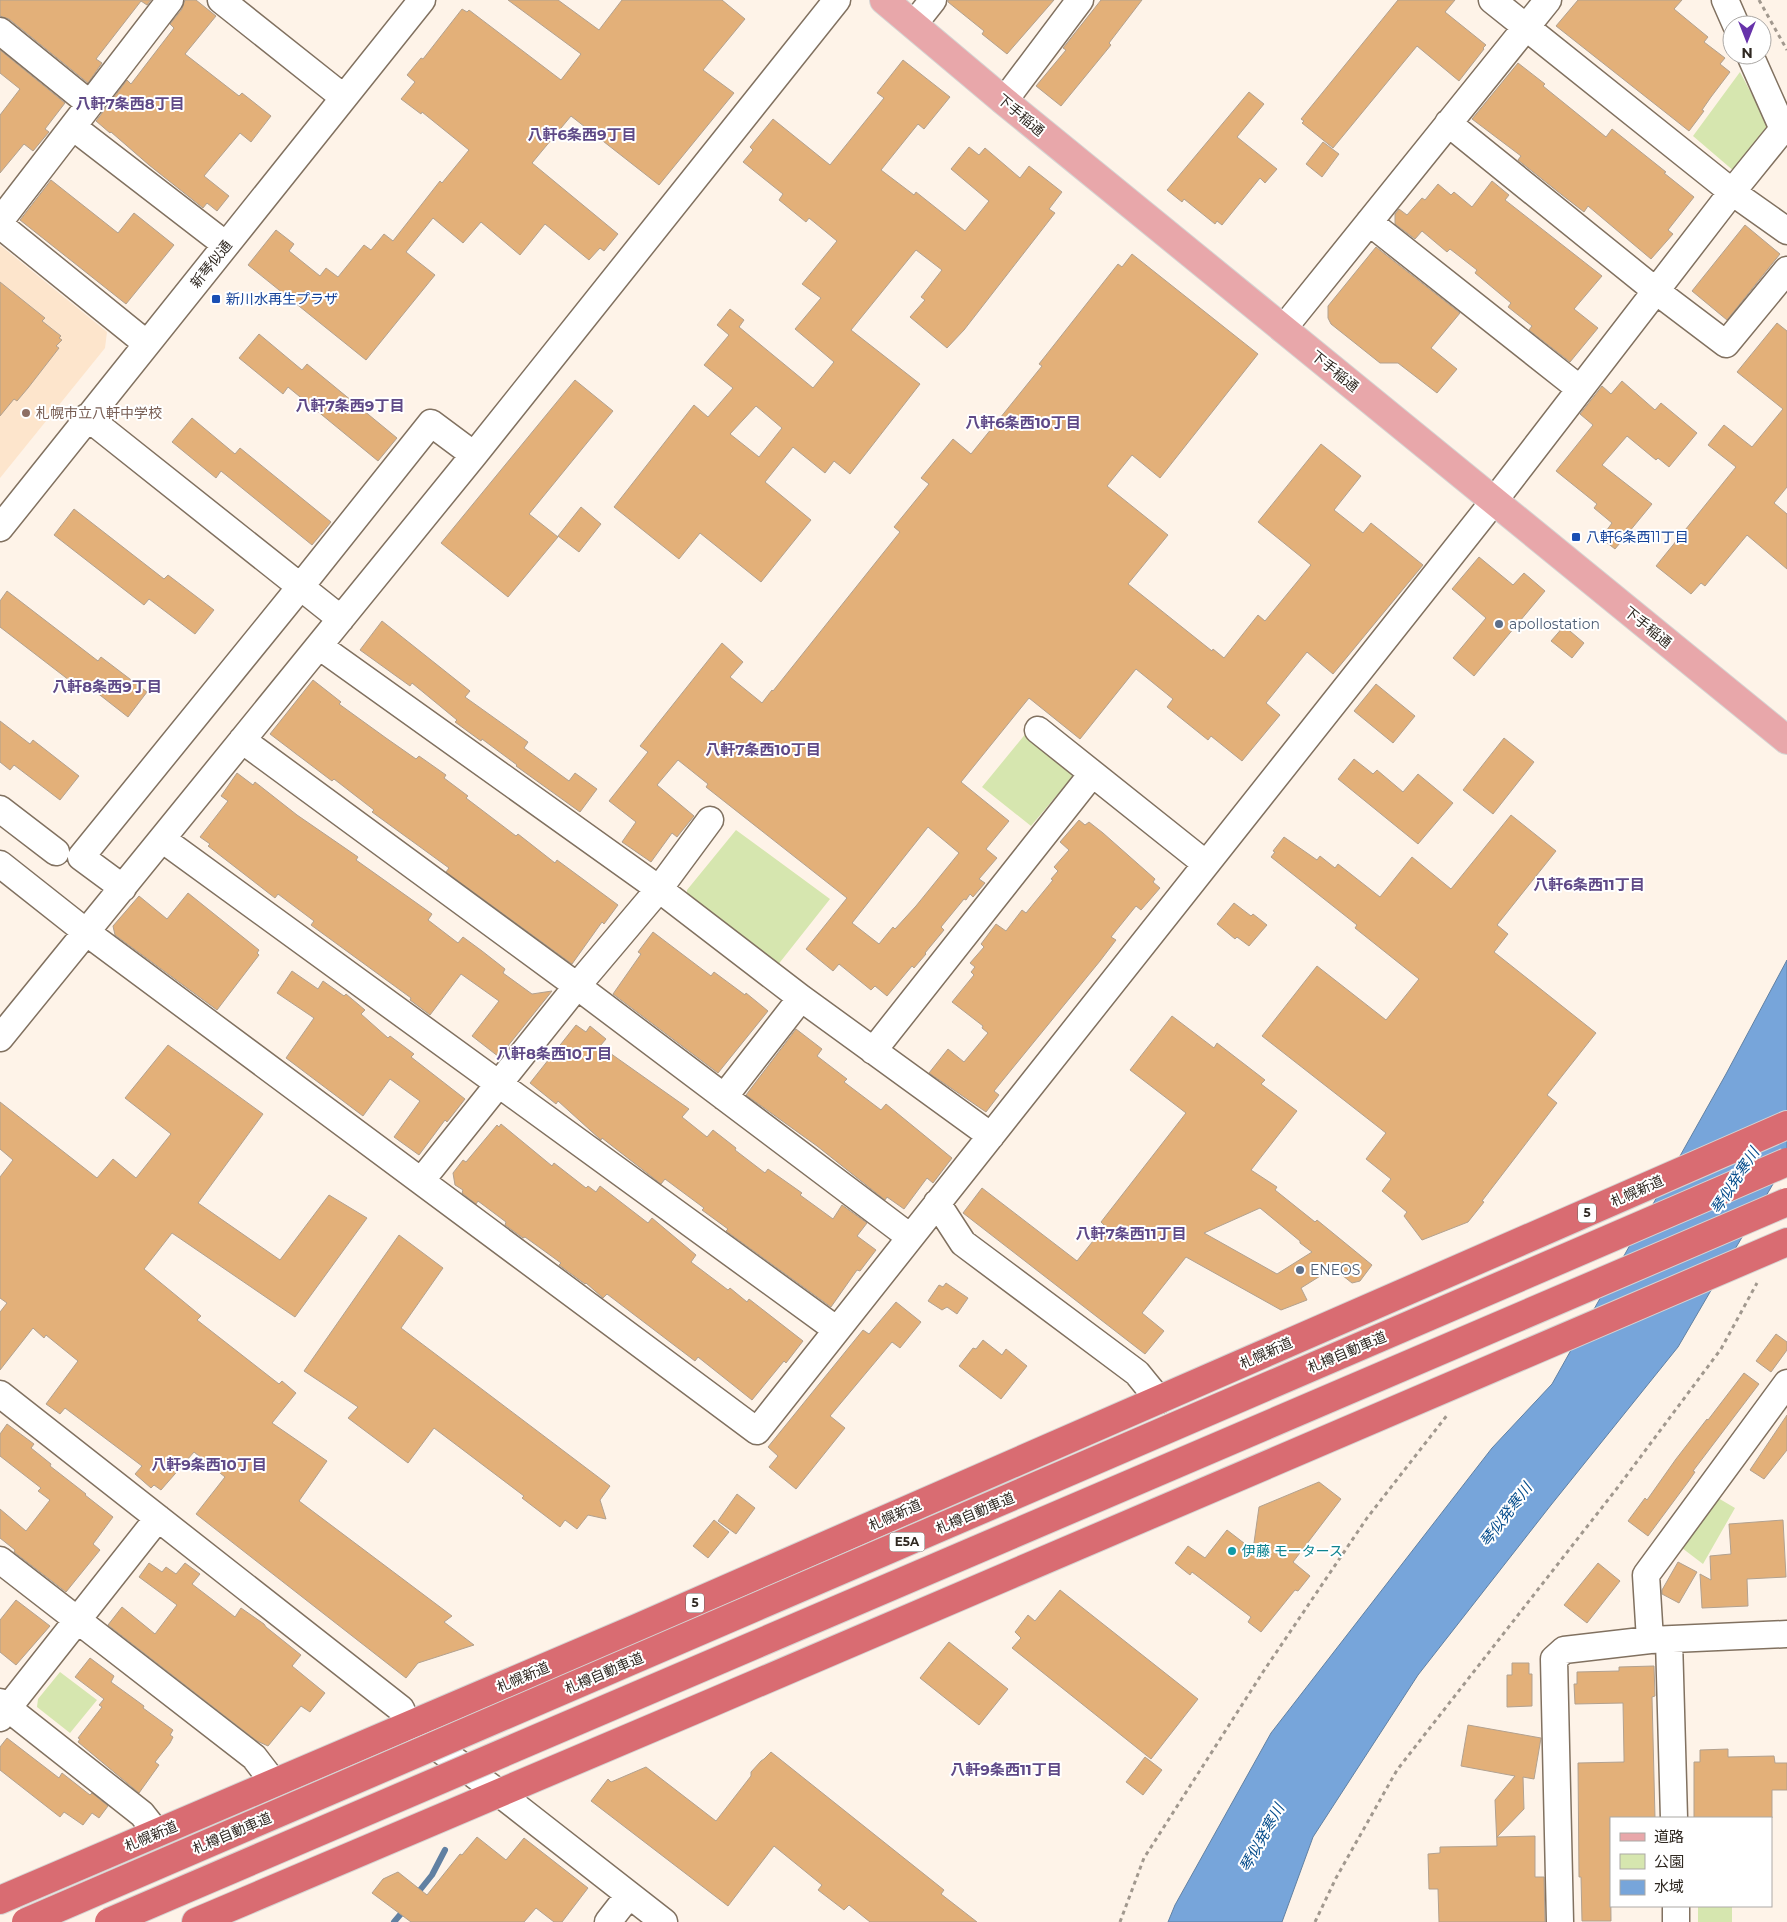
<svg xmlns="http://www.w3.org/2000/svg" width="1787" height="1922" font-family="Montserrat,'Noto Sans JP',sans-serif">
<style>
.built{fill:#fde5cc}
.green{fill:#d6e6af}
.water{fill:#77a5da;stroke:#6180a2}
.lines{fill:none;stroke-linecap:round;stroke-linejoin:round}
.stream{stroke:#6180a2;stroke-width:6}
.building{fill:#e3b079;stroke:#b2a18f;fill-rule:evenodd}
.minor-casing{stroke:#817160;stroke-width:29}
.major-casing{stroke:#d5d4d3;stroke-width:30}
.highway-casing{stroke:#d5d4d3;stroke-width:30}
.path{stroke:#a1988e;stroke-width:3;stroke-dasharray:4 4;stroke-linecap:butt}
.minor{stroke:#fff;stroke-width:26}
.major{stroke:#e8a7aa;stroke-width:28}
.highway{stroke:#d96c72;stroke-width:28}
.highway-bridge-casing{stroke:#d5d4d3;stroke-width:30;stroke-linecap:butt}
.highway-bridge{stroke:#d96c72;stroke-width:28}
.transit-dot{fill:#1a4fb4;stroke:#fff;stroke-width:2}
.education-dot{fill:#8d6e63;stroke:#fff;stroke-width:2}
.service-dot{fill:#5c6f8a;stroke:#fff;stroke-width:2}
.culture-dot{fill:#0f9aa8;stroke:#fff;stroke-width:2}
.labels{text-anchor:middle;stroke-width:4;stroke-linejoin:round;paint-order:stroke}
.shield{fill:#fff;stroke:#6d6864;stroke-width:1}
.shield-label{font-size:12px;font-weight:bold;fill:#2f2821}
.street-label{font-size:14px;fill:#2f2821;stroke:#fff}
.transit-label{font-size:14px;fill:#164399;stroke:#fff;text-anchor:start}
.education-label{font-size:14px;fill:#785e54;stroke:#fff;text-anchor:start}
.service-label{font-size:14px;fill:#4e5e75;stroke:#fff;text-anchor:start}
.culture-label{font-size:14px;fill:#0d838f;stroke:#fff;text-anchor:start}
.neighbourhood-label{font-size:15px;font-weight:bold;fill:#5f4987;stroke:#fff}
.water-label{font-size:15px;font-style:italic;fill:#064d8c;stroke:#fff}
</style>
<rect width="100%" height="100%" fill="#fef3e8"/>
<!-- built -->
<path class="built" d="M0,245L107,332L105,348L0,478Z"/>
<!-- green -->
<path class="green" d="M1740,72L1768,125L1735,172L1693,136Z
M1027,732L1069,767L1073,776L1031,826L982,787Z
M736,830L830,899L777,966L687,899V890Z
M1718,1498L1735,1508L1703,1564L1682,1548Z
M60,1672L97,1700L70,1733L37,1707L38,1699Z
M1698,1907H1732V1922H1698Z"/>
<!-- water -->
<path class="water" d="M1787,960V1160L1678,1347L1551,1505L1418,1675L1313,1837L1282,1922H1168L1175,1905L1271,1733L1492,1448L1552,1384L1726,1074Z"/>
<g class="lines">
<!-- stream -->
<path class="stream" d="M416,1895L432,1875L445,1850
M394,1922L405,1909"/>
</g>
<!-- building -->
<path class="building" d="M0,0H151L147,5L141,1L96,59L102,63L88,83L9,19L0,16Z
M185,0H196L216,16L185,54L239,96L242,93L271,116L251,142L240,133L204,176L229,196L217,211L207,203L203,208L149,165L111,132L110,133L96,121L127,80L131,84L174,28L170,24L182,9Z
M508,0H558L599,30L622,0H722L745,19L703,70L734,93L659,185L571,116L532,163L618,234L604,251L600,248L589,260L545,224L520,255L481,222L463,243L433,218L406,252L435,275L366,360L248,265L276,230L294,244L289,251L320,276L326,268L338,277L364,245L371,250L384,234L393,241L440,181L442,183L469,150L422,112L421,114L401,99L415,82L407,75L421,58L423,59L462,9L467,12L469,10L561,80L581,54Z
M948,0H1054L1007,54L982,34L984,31L948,2Z
M1101,0H1142L1109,43L1111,45L1061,106L1036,86L1066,50L1063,48Z
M1398,0H1455L1445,12L1486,45L1483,48L1484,49L1459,81L1417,46L1333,148L1302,123L1304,121L1301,119Z
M1578,0H1682L1674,9L1708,37L1704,42L1725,58L1720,64L1730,72L1711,97L1702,110L1704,111L1689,131L1556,26Z
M0,50L65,103L45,129L49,132L33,151L24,144L0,173V115L20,89L0,73Z
M903,60L950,97L924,129L918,124L881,170L914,195L916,192L965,231L989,201L951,169L969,147L979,155L985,148L1020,178L1029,166L1062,192L1049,209L1055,213L964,330L947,348L910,317L925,300L921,297L942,270L916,250L851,330L920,384L850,474L834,461L825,473L793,447L765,482L811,520L761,582L700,533L679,559L614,507L694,405L708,417L733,388L704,365L729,335L717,325L730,309L744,320L739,327L813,388L834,362L795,329L821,298L802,284L837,241L809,218L806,222L779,200L783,194L743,162L753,150L750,147L773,119L830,165L884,98L877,93ZM756,406L782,428L759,457L730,434Z
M1518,63L1545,84L1543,86L1606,137L1612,129L1666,172L1664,173L1694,197L1668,230L1673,234L1651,259L1588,206L1584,212L1557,191L1518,160L1521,156L1472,119Z
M1249,92L1264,104L1237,137L1277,169L1265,183L1260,178L1222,225L1217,221L1215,224L1184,199L1182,202L1167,190Z
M1323,142L1339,154L1322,177L1306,164Z
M51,180L118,233L134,213L174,245L126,304L20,220Z
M1492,181L1509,195L1505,200L1602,276L1574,309L1598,328L1570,362L1529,330L1532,326L1508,307L1511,303L1475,273L1477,270L1450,249L1447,252L1422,231L1415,239L1395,224V214L1399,209L1407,215L1422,198L1425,200L1438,184L1451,195L1454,192L1472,207Z
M1745,225L1780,254L1727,320L1692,291Z
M1376,247L1460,313L1431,348L1457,369L1437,393L1398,363H1380L1331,324L1328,318V306Z
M1132,254L1258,354L1160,478L1132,455L1107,486L1168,535L1128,584L1212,651L1213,649L1224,658L1258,615L1265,621L1311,565L1258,522L1321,444L1361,476L1334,510L1363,533L1371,523L1423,565L1333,674L1307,652L1266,703L1280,715L1242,761L1211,736L1208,740L1167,707L1173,699L1136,669L1080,739L1029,698L961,782L1009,821L986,849L997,858L979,879L985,883L973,897L970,894L966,900L964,899L941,927L944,930L925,953L926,954L914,968L912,966L887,996L875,986L871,990L839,964L833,971L806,949L847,898L706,787L708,784L678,760L657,785L694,816L677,837L672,833L651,862L622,842L636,822L609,801L648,752L640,746L722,643L743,662L730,677L762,703L772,690L773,691L900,532L894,527L929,484L921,478L953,439L971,454L1042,366L1039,364L1118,264L1122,267ZM928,827L959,853L916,906L895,929L893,927L879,944L852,923Z
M0,282L45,318L42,321L61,336L59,338L62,340L56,346L59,348L28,388L17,401L14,399L0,416Z
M1777,323L1787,331V487L1774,503L1787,514V569L1747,535L1705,586L1701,583L1691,594L1656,566L1736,467L1708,445L1724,425L1752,447L1783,409L1737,372Z
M259,334L302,370L307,364L397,438L378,461L288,387L283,394L239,358Z
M575,380L613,411L529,514L558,537L508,597L441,543Z
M1622,381L1655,410L1661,403L1697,433L1669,467L1658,458L1656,460L1627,436L1602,465L1652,504L1615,549L1601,538L1612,523L1594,508L1597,504L1556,471L1593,425L1580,414L1602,386L1611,394Z
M192,418L235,454L240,448L331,522L312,545L221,471L216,478L172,442Z
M581,507L601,524L579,552L558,536Z
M74,509L164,579L168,575L214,610L195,634L149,599L144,605L54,535Z
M1479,557L1513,585L1524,573L1545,591L1474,676L1453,658L1486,618L1452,589Z
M7,591L98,661L101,657L147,692L128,717L82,681L78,687L0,627V601Z
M382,621L470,691L465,697L528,742L524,748L569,781L575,773L597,789L580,812L516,766L517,765L482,739L481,741L455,722L457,720L412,683L410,686L360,650Z
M1564,626L1584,643L1572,658L1551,641Z
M313,680L341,702L339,704L386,738L416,759L419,756L446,775L444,778L468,796L466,798L516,836L518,834L555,863L557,860L618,905L604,924L602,922L572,964L446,872L449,868L372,812L374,810L334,779L332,781L270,734Z
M1376,684L1415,716L1393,743L1354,711Z
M0,721L30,744L33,740L79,776L60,800L14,765L10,770L0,762Z
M1504,738L1534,762L1493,814L1463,790Z
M1354,759L1373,774L1377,770L1403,792L1418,774L1453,803L1418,844L1338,779Z
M237,773L253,785L255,782L297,815L358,857L356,860L432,914L428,920L458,943L463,937L482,951L505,969L503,973L532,994L552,991L499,1057L472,1036L499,1001L461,974L430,1015L410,1000L411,998L311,925L314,921L278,894L275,898L208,846L210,844L200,837L228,801L221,796Z
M1511,815L1556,851L1497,925L1508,934L1494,952L1596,1033L1547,1095L1557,1103L1482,1201L1484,1202L1468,1222L1422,1240L1404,1216L1407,1212L1382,1191L1391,1179L1366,1159L1386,1133L1262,1036L1317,966L1386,1020L1419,979L1355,928L1357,925L1271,857L1275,852L1273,851L1284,837L1317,860L1320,856L1335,868L1338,864L1380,897L1412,857L1451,889Z
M1079,820L1085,825L1089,822L1103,833L1155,879L1153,882L1160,888L1141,910L1136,906L1111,937L1116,940L1100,961L994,1091L999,1095L986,1112L929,1073L948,1049L964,1062L988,1033L982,1028L983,1026L952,1002L974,975L971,972L975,967L970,963L984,947L981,944L996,924L1006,931L1022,910L1026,913L1053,880L1051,879L1058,871L1054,867L1069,850L1060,842Z
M188,893L259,950L257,953L259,955L217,1010L115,935L113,926L139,896L167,919Z
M1234,903L1251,916L1253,914L1267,925L1249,946L1237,937L1235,939L1217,924Z
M653,932L711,976L714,972L745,995L746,993L768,1011L718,1073L613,994L641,954L638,952Z
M292,971L318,989L323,981L344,996L346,994L365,1010L361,1014L388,1038L390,1036L414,1054L411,1057L465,1099L447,1122L445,1120L419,1155L394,1137L420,1101L390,1079L363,1116L286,1058L314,1018L277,993Z
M1172,1016L1214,1048L1217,1043L1265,1080L1261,1084L1297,1111L1251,1170L1277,1187L1275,1190L1315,1222L1317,1220L1372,1265L1360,1281L1352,1283L1333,1268L1301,1288L1307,1300L1281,1310L1186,1257L1142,1313L1164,1331L1145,1354L963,1213L982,1188L1077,1261L1105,1226L1101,1222L1186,1113L1130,1070ZM1260,1208L1300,1241V1243L1312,1252L1277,1274L1204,1233Z
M576,1025L586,1032L590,1026L606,1039L600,1046L689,1109L682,1117L707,1137L713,1130L736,1148L735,1150L765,1173L768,1169L802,1193L800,1195L833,1219L842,1205L867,1223L857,1236L876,1250L860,1271L857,1270L831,1307L726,1231L728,1229L702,1210L704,1208L665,1179L661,1184L602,1138L601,1140L558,1101L556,1104L530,1083Z
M796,1029L822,1049L817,1056L847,1079L844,1082L881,1110L886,1104L952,1158L933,1183L927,1178L904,1209L887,1197L885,1200L817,1146L746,1095Z
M168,1045L263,1114L198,1203L280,1260L329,1195L367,1218L295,1317L172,1233L144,1269L201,1316L197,1320L279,1384L282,1381L296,1393L272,1423L327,1461L299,1501L452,1616L444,1622L474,1645L418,1663L406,1678L196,1514L225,1477L194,1452L161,1490L154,1485L151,1488L135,1474L142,1466L65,1408L60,1414L46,1404L78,1361L46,1335L44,1338L33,1328L0,1370V1312L7,1303L0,1298V1177L13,1160L0,1149V1102L97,1178L113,1159L136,1178L171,1134L125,1098Z
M501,1124L552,1166L554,1163L586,1188L588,1186L596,1192L600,1186L648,1223L652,1218L696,1255L691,1262L728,1290L730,1288L747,1302L749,1299L803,1341L786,1363L784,1361L752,1400L698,1357L695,1361L607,1294L603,1298L586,1283L585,1284L559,1265L561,1263L525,1237L523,1238L505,1225L506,1222L478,1201L476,1204L462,1193L463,1190L455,1185L453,1173L463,1160L466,1162L497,1125L499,1127Z
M399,1235L443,1268L401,1328L610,1486L600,1500L606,1519L588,1515L577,1529L565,1520L560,1527L522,1498L524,1496L434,1428L408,1463L348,1418L358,1407L304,1371Z
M946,1283L968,1298L957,1314L947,1307L942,1310L928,1301L939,1285L943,1287Z
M896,1302L921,1322L900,1348L892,1342L830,1416L845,1428L796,1489L769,1467L778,1456L768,1447L863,1330L869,1334Z
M1776,1334L1787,1342V1350L1771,1372L1756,1361Z
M983,1340L1002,1355L1006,1349L1027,1366L1001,1399L959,1366L973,1348L976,1349Z
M1744,1373L1759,1384L1693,1471L1695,1472L1688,1482L1648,1536L1628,1521L1645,1498L1647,1500L1676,1459L1707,1419L1708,1420Z
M1787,1415V1450L1764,1479L1750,1470Z
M7,1424L34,1444L31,1448L51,1464L50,1466L86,1494L85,1495L113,1517L93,1544L100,1550L66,1592L14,1552L15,1550L0,1538V1509L26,1531L50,1500L38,1491L41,1488L0,1456V1434Z
M1319,1482L1341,1499L1293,1562L1310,1576L1298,1591L1295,1590L1261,1632L1248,1622L1251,1617L1192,1572L1190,1575L1175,1563L1188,1546L1205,1558L1227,1530L1253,1550L1259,1507Z
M737,1494L755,1508L736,1534L718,1521Z
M714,1520L729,1532L708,1558L693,1546Z
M1783,1520L1786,1577L1747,1579L1748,1606L1702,1608L1700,1574L1711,1580L1710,1556L1731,1554L1729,1524Z
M1678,1562L1697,1572L1679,1603L1662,1594V1590Z
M149,1563L162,1572L166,1567L176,1574L185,1563L200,1574L192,1584L235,1617L241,1608L264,1624L266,1627L301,1655L292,1666L325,1693L310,1712L301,1706L268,1746L257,1741L108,1625L122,1607L155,1634L177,1605L139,1577Z
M1598,1563L1620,1581L1587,1623L1564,1605Z
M1060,1590L1198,1699L1151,1759L1012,1648L1021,1638L1015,1632L1028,1615L1035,1621Z
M16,1600L50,1626L16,1665L0,1652V1620Z
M949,1642L1008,1689L979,1725L920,1678Z
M90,1658L114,1676L111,1682L144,1706L143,1708L173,1730L170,1735L173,1737L170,1743L155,1762L159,1765L139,1793L78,1742L80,1739L78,1738L102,1707L99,1705L104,1699L75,1677Z
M1512,1663H1529V1674H1532V1706L1507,1707V1675H1512Z
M1654,1666L1655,1696L1652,1697L1655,1818H1610L1611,1921H1582L1581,1877H1579L1578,1763L1624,1762V1757L1623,1703L1575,1704L1574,1684H1577V1672L1619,1671V1667Z
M1468,1725L1541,1738L1534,1779L1523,1777L1524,1809L1497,1837L1535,1836V1877H1544L1545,1922H1439L1438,1889H1429L1428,1854L1440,1853V1847L1497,1846L1495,1800L1515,1776L1461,1766Z
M7,1738L59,1778L62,1773L90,1795L92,1793L108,1806L99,1818L92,1813L83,1825L64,1812L60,1817L0,1770V1747Z
M1728,1749V1757L1774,1756L1775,1763H1787V1790H1772V1818H1694V1762H1700V1750Z
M771,1752L944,1890L941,1894L977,1922H870L849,1905L844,1910L818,1890L822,1885L774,1846L728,1906L591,1801L608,1779L611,1782L646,1767L716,1821L751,1776V1772L761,1761L764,1759Z
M1145,1757L1162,1770L1143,1795L1126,1782Z
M477,1837L506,1860L524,1838L588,1888L562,1922H554L536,1908L524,1922H411L372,1893L383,1879L398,1872L427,1895L460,1854L462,1855Z"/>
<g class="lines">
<defs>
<path id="minor" d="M221,0L343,97
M1725,0L1736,25
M914,24L933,0
M0,31L90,104
M1750,55L1783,129L1732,192L1787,231
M1004,101L1080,0
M1448,123L1656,291L1726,344L1787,270
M73,127L226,245
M0,221L170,0
M1369,222L1580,389
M0,225L147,344
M1283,329L1548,0
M87,417L341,619
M0,528L422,0
M319,646L659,889L801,998L991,1136
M1038,730L1206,864
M242,740L577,986L910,1237
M0,809L56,852
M162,839L837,1330
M0,864L86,932L757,1431L1494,501L1732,192L1492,0
M123,888L81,857L301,586L431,423L474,455
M0,1038L474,455L837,0
M873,1051L1092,774
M724,1097L801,998
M421,1181L577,986L659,889L710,820
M937,1203L963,1243L1137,1373L1159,1400
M0,1394L401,1709L408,1726L499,1793L664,1922
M0,1560L254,1757L274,1783
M1650,1640L1646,1575L1787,1383
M1669,1640L1674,1818
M0,1702L142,1814L157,1833
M0,1718L158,1518
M1676,1906V1922
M608,1922L629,1895
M1560,1922L1554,1659L1564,1650L1650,1640L1787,1634"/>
<path id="major" d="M884,0L1004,101L1787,740"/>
<path id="highway" d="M0,1900L639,1627L1787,1125
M196,1922L711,1703L1787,1242"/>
</defs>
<!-- minor casing -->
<use href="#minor" class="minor-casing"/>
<!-- major casing -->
<use href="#major" class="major-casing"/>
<!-- highway casing -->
<use href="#highway" class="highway-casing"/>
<!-- path -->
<path class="path" d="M1759,0L1787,50
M1120,1922L1144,1858L1263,1672L1367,1518L1448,1414
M1315,1922L1336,1878L1397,1770L1618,1487L1721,1349L1757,1283"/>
<!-- minor -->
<use href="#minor" class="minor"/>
<!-- major -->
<use href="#major" class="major"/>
<!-- highway -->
<use href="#highway" class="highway"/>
<defs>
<path id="highway-bridge" d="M26,1922L1787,1162
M109,1922L1787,1202"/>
</defs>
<!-- highway-bridge casing -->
<use href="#highway-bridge" class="highway-bridge-casing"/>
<!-- highway-bridge -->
<use href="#highway-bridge" class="highway-bridge"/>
</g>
<!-- markers -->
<g class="transit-dot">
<rect x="211" y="294" width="10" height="10" rx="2.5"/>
<rect x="1571" y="532" width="10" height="10" rx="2.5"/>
</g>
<circle class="education-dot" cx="26" cy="413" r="5"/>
<g class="service-dot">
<circle cx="1499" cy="624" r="5"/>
<circle cx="1300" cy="1270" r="5"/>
</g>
<circle class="culture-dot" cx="1232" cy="1551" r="5"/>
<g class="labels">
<!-- shield labels -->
<g class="shield">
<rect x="1578" y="1203.5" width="18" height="19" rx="4"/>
<rect x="889.5" y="1532.5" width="35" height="19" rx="4"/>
<rect x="686" y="1593.5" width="18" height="19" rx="4"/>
</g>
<g class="shield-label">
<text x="1587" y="1217">5</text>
<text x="907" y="1546">E5A</text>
<text x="695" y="1607">5</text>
</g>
<!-- street labels -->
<g class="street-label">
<text transform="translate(1021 115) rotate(40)" y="5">下手稲通</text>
<text transform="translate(211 264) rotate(-51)" y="5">新琴似通</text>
<text transform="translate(1335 371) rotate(39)" y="5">下手稲通</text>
<text transform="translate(1648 627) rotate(39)" y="5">下手稲通</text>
<text transform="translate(1637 1191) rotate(-24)" y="5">札幌新道</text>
<text transform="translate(1347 1352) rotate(-23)" y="5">札樽自動車道</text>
<text transform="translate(1266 1353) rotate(-24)" y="5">札幌新道</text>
<text transform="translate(975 1513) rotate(-23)" y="5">札樽自動車道</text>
<text transform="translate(895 1515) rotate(-24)" y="5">札幌新道</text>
<text transform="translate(604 1673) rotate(-23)" y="5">札樽自動車道</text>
<text transform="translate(523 1677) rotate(-23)" y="5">札幌新道</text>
<text transform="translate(232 1833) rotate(-23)" y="5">札樽自動車道</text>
<text transform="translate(151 1836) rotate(-23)" y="5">札幌新道</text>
</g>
<!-- transit labels -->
<g class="transit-label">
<text x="226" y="304">新川水再生プラザ</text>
<text x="1586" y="542">八軒6条西11丁目</text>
</g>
<!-- education labels -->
<g class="education-label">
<text x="36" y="418">札幌市立八軒中学校</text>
</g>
<!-- service labels -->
<g class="service-label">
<text x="1509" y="629">apollostation</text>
<text x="1310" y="1275">ENEOS</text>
</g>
<!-- culture labels -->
<g class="culture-label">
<text x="1242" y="1556">伊藤 モータース</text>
</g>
<!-- neighbourhood labels -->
<g class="neighbourhood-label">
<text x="130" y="109">八軒7条西8丁目</text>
<text x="582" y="140">八軒6条西9丁目</text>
<text x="350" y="411">八軒7条西9丁目</text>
<text x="1023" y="428">八軒6条西10丁目</text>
<text x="107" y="692">八軒8条西9丁目</text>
<text x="763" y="755">八軒7条西10丁目</text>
<text x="1589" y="890">八軒6条西11丁目</text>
<text x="554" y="1059">八軒8条西10丁目</text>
<text x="1131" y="1239">八軒7条西11丁目</text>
<text x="209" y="1470">八軒9条西10丁目</text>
<text x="1006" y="1775">八軒9条西11丁目</text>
</g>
<!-- water labels -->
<g class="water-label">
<text transform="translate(1735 1181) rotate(-57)" y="5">琴似発寒川</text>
<text transform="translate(1506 1515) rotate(-53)" y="5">琴似発寒川</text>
<text transform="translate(1262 1838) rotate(-61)" y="5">琴似発寒川</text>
</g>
</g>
<!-- legend -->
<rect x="1610" y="1817" width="162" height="90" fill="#ffffff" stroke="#aca9a6"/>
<rect x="1620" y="1833" width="25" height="8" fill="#e8a7aa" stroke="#aca9a6"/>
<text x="1654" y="1842" font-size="15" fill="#2f2821">道路</text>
<rect x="1620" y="1854" width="25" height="15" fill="#d6e6af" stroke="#aca9a6"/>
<text x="1654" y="1867" font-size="15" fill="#2f2821">公園</text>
<rect x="1620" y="1880" width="25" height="15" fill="#77a5da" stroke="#aca9a6"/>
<text x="1654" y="1892" font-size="15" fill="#2f2821">水域</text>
<!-- north arrow -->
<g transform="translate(1747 40) rotate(180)"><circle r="24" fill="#ffffff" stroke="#aca9a6"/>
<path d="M0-4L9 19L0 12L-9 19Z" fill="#6733aa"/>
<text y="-8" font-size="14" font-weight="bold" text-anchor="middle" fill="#2f2821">N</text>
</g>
</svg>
